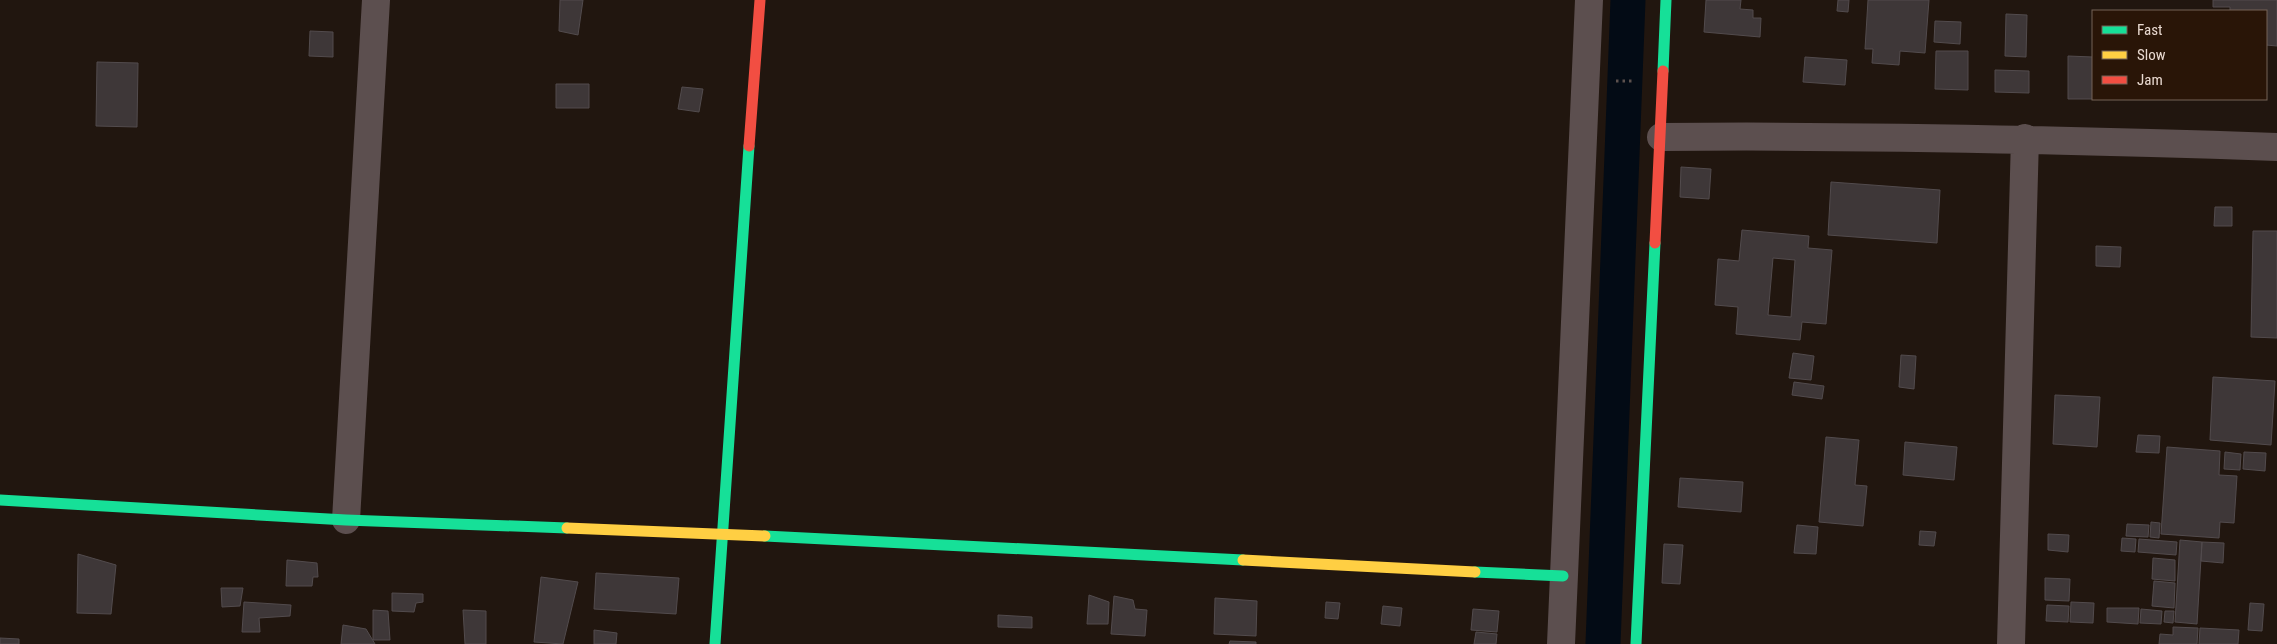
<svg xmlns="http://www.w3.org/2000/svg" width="2277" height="644" font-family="'Roboto Condensed',sans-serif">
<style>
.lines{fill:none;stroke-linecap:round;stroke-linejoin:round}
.canal{stroke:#030b15;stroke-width:35}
.building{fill:#3e3738;stroke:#524b4d;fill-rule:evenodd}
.path{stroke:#5c514e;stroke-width:3;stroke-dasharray:2.5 4;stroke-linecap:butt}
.street{stroke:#5c4f4f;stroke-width:28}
.fast{stroke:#16e098;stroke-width:11}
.slow{stroke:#ffcf43;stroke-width:11}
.jam{stroke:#f24e42;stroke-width:11}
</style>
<rect width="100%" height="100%" fill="#21160f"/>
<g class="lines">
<!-- canal -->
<path class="canal" d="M1603,644L1628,0"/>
</g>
<!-- building -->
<path class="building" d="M560,0H583L578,35L559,31Z
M1706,0H1741L1740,9L1753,10V18H1761L1760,37L1704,32Z
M1838,0H1849L1848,12L1837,11Z
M1868,0H1929L1925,53L1900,51L1899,65L1872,63L1873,49H1865Z
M2213,0H2277V46L2266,45V11H2230V7H2213Z
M2006,14L2027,15L2026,57L2005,56Z
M1935,21L1961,22L1960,44L1934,42Z
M310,31L333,32V57L309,56Z
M1936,51H1968V90L1935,89Z
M2068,56L2093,57V99H2113H2068Z
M1805,57L1847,60L1845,85L1803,82Z
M97,62L138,63L137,127L96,126Z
M1995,70L2029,71V93L1995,92Z
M556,84H589V108H556Z
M682,87L703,89L699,112L678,109Z
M1681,167L1711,169L1709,199L1680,197Z
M1831,182L1940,190L1937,243L1828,235Z
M2215,207H2232V226H2214Z
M1742,230L1809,236L1808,248L1832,250L1826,324L1802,322L1800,340L1736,334L1738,307L1715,305L1718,259L1739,261ZM1773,258L1795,260L1791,317L1768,315Z
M2253,231H2277V338L2251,337Z
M2096,246L2121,247L2120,267L2096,266Z
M1793,353L1814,356L1811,380L1789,378Z
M1901,355L1916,356L1914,389L1899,387Z
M2213,377L2275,381L2271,445L2210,440Z
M1794,382L1824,386L1822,399L1792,395Z
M2055,395L2100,397L2097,447L2053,444Z
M2138,435L2160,436L2159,453L2136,452Z
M1826,437L1859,440L1855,485L1867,486L1863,526L1819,522Z
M1905,442L1957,447L1954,480L1903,475Z
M2167,447L2220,451L2219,475L2237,476L2234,523L2220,522L2219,538L2161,534Z
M2225,452L2241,454L2240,470L2224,469Z
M2244,452L2266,453L2265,471L2243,469Z
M1680,478L1743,482L1741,512L1678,507Z
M2151,522L2160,523L2159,538L2150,537Z
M2127,524L2149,525L2148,537L2126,536Z
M1797,525L1818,527L1816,554L1794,553Z
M1920,531L1936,532L1934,546L1919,545Z
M2048,534L2069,535L2068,552L2048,550Z
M2122,538L2136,539L2135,552L2121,551Z
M2139,539L2177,542L2176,555L2138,552Z
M2180,540L2202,542L2197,624L2175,622Z
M2202,542L2224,543L2223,563L2201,561Z
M1664,544L1683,545L1680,584L1662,583Z
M78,554L116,565L111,614L77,613Z
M2153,558L2175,560V581L2152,579Z
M287,560L317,563L318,577H313L312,586H286Z
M596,573L679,578L676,614L594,609Z
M541,577L578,582L563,644L534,642Z
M2045,578L2070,579L2069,601L2045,600Z
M2154,581L2175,583L2174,608L2152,606Z
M221,588H243L240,606L222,607Z
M392,593L423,594V602L416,603L414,612L392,611Z
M1089,595L1109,602L1108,624H1087Z
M1114,596L1133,600L1135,609L1147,610L1145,636L1111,634Z
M1215,598L1257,601L1256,636L1214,634Z
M244,602L291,605L290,616L259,618L260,632H242Z
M1326,602L1340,603L1338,619L1325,618Z
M2071,602L2094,603L2093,623L2070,622Z
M2250,603L2264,604L2262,631L2248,630Z
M2047,605L2069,606L2068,622L2046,621Z
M1383,606L1402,608L1400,626L1381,624Z
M2107,608H2139L2138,624L2107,622Z
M1473,609L1499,611L1497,632L1471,630Z
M2141,609L2162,611L2161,624L2140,623Z
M373,610L388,611L390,640H373Z
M463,610L486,611V644H465Z
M2165,611H2174L2173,623L2164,622Z
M998,615L1032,617V628L998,627Z
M343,625L366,629L375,644H341Z
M2173,627L2198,628L2197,644H2159L2160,634L2173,635Z
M2200,628L2239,630L2238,644H2199Z
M594,630L617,633L616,644H594Z
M1476,632L1497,634L1496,644H1474Z
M0,638L19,639V644H0Z
M1230,641L1256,642V644H1229Z"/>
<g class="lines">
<!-- path -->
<path class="path" d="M1616,81H1632"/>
<!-- street -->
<path class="street" d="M1661,137C1866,135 2072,140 2277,147
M346,520L376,0
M1561,644L1589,0
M2011,644L2025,138"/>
<!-- fast -->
<path class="fast" d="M1663,71L1666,0
M0,500L346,520L567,528
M765,536L1243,560
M1475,572L1563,576
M715,644L749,146
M1636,644L1655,243"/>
<!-- slow -->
<path class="slow" d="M567,528L765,536
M1243,560L1475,572"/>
<!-- jam -->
<path class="jam" d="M749,146L760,0
M1655,243L1663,71"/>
</g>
<!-- legend -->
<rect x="2092" y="10" width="175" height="90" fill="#291507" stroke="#756357"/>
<rect x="2102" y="26" width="25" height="8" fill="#16e098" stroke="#756357"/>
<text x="2137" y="35" font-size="15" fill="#e8d9d0">Fast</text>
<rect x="2102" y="51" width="25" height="8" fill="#ffcf43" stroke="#756357"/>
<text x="2137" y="60" font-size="15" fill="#e8d9d0">Slow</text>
<rect x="2102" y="76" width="25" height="8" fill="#f24e42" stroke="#756357"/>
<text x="2137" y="85" font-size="15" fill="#e8d9d0">Jam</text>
</svg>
